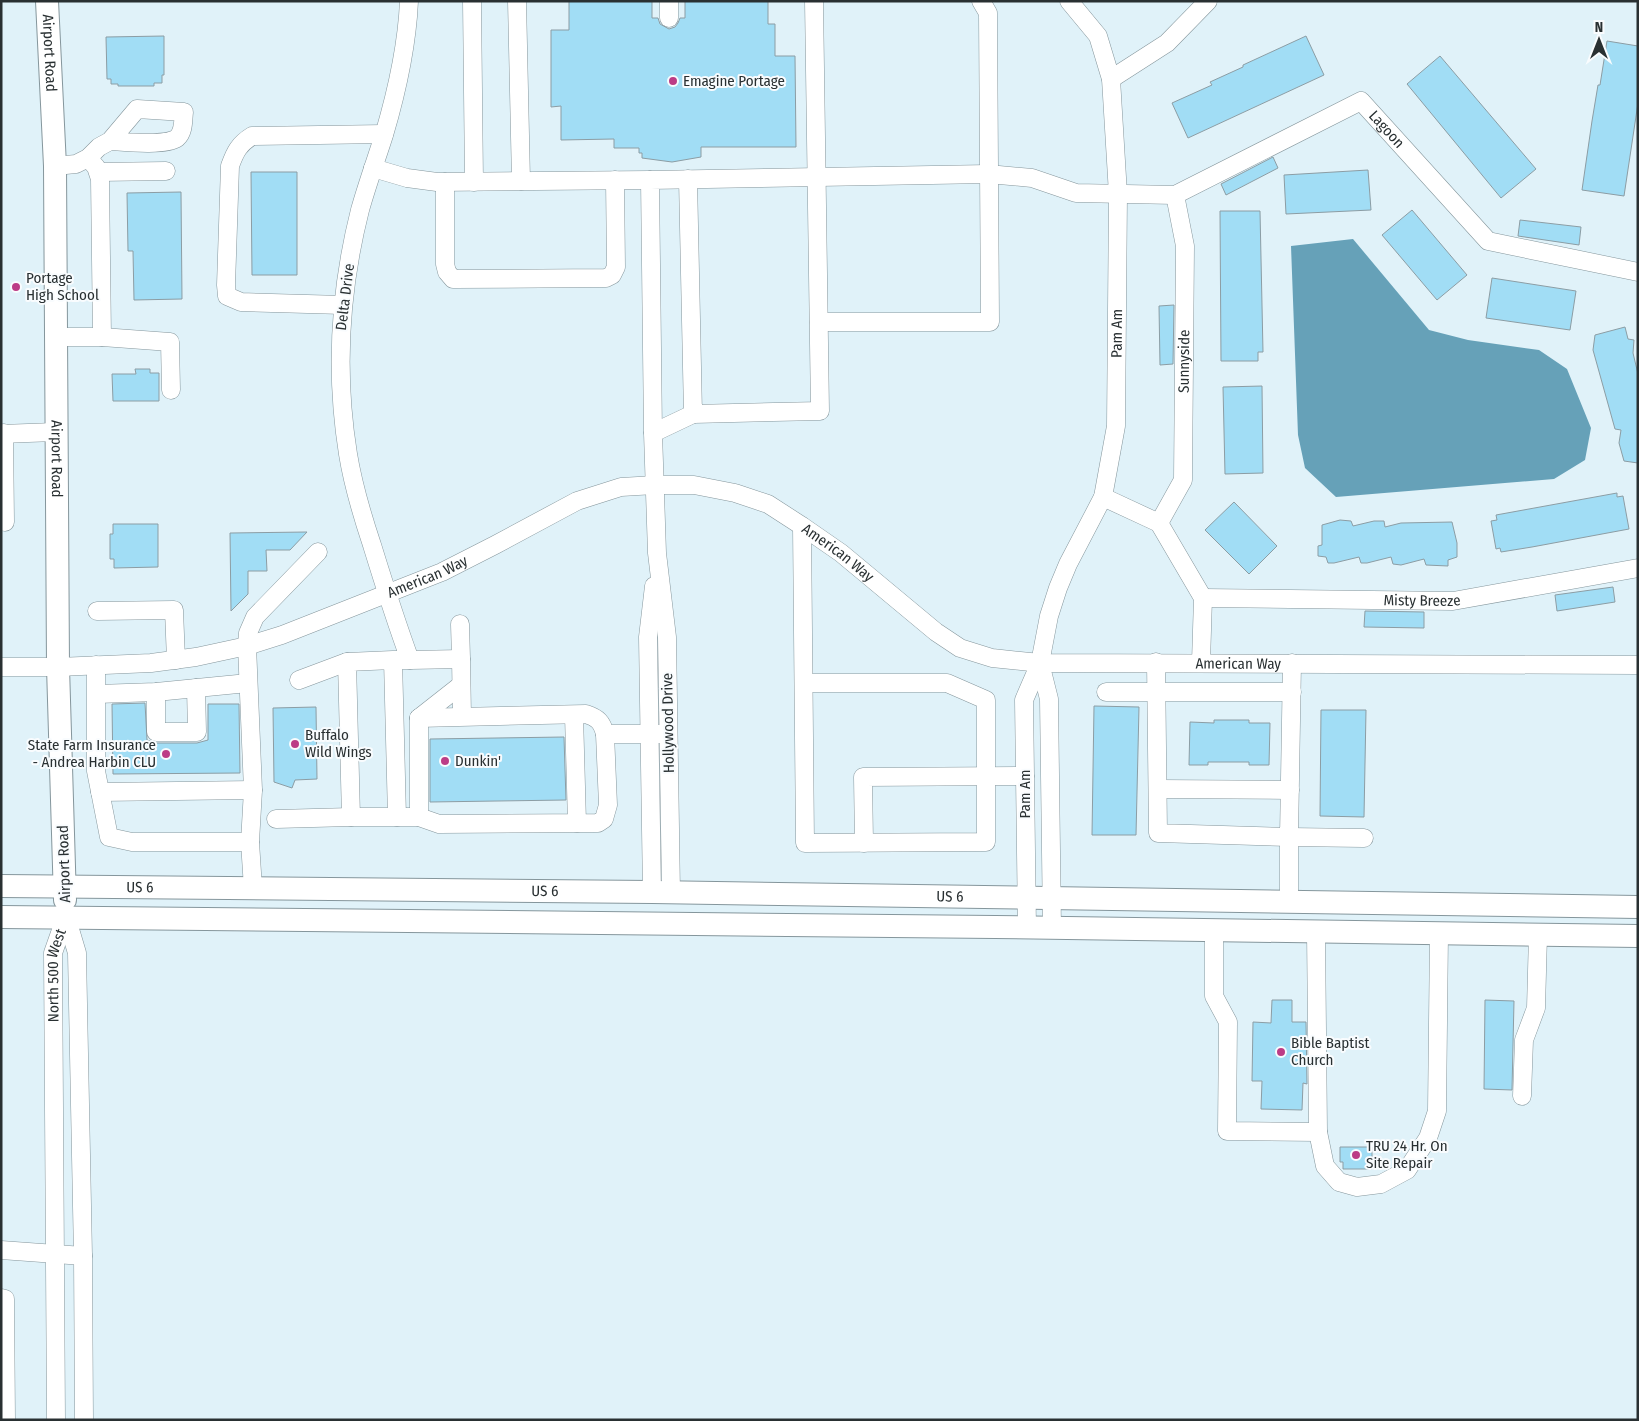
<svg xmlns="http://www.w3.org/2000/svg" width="1639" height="1421" font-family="'Fira Sans Condensed',sans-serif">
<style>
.water{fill:#66a1b8}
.building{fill:#a1ddf5;stroke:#8c9da4}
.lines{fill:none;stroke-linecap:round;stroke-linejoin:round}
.minor-casing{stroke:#85969c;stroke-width:19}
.major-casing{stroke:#85969c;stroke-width:24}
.minor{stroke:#fff;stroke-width:18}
.major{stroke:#fff;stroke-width:22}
.poi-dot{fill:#bc3c86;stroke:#f9fcfe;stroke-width:2}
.labels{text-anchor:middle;stroke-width:4;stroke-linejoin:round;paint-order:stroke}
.street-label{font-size:15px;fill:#293032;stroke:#f9fcfe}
.poi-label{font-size:15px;fill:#293032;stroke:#f9fcfe;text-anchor:start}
</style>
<rect width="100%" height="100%" fill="#e0f2f9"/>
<!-- water -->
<path class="water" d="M1353,239L1429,330L1468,340L1539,350L1567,369L1591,428L1585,460L1554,479L1336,497L1305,468L1298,435L1291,246Z"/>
<!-- building -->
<path class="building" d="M569,1H652V18H658L660,24L669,29L675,27L678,23L680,18H685V1H768V24H775V56H795L796,147H701V157L672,162L642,158V153H639V148H614V139L561,140V106L551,107V30H569Z
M164,36V75H162V83H154V86H118V84H111V79H107L106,37Z
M1306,36L1324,75L1188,138L1172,103L1212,85L1210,82L1243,67V65Z
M1607,41L1638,46V103L1624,196L1582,190L1592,121L1598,85H1600Z
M1440,56L1536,169L1501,198L1407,84Z
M1273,157L1278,168L1226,195L1221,184Z
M1368,170L1371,210L1286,214L1284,175Z
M251,172H297V275H252Z
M181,192L182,299L134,300L133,251H128L127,193Z
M1412,210L1467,275L1437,300L1382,235Z
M1220,211H1260L1263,352H1258V361H1221Z
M1520,220L1581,227L1579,245L1518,236Z
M1492,278L1576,291L1570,330L1486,318Z
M1174,305L1173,364L1160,365L1159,306Z
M1625,327L1628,339L1634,340L1633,353L1638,374V463L1624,461L1619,443L1621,430L1615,429L1593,350L1595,335Z
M135,369H150V373H159V401H113L112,374H136Z
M1262,386L1263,473L1225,474L1223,387Z
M1617,493V497L1623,496L1629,529L1532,547L1501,552L1500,548L1496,549L1491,521L1497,520L1496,515Z
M1234,502L1277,546L1249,574L1205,530Z
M1340,520L1351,521L1353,526L1374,521H1384L1385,527L1401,523L1452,522L1457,543V557L1448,560V566L1426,565L1424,559L1401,565L1393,564L1391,557L1367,563H1361L1359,557L1334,563H1328L1326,557L1318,556V546L1322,545V525Z
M113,524H158V567L114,568V559H110V534H113Z
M307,532L290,550H266L267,571H248V594L231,611L230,533Z
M1613,587L1615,602L1557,611L1555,595Z
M1365,611L1424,612V628L1364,627Z
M145,703L147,740L156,743H197L208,740V704H239L240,773L113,774L112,704Z
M1094,706L1139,707L1136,835H1092Z
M316,707L317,779L295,780L292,788L274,782L273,708Z
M1321,710H1366L1364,817L1320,816Z
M1214,720H1249V723H1270L1269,765H1249V762H1208V765H1189L1190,722L1214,723Z
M564,737L566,800L430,802V739Z
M1272,1000H1292V1022H1306L1307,1084L1303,1083L1302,1110L1261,1109L1262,1081H1252L1253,1022L1271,1023Z
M1485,1000L1514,1001L1512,1090L1484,1089Z
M1340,1147H1372V1169H1343V1162H1340Z"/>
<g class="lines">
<defs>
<g id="minor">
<path d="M409,1C407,47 397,91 384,135C376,160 367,185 360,210C340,289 335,373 348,454C353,485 362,515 372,545C384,584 396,622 410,660L461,659L462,716"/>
<path d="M472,1L474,182"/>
<path d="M517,1L521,181"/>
<path d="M669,1V18"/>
<path d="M1111,79L1167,43L1208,1"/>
<path d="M88,158L96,167L100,179L102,337"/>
<path d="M55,166L76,164L88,158L99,147L110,141L137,109L184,112C183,120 184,132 177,138C166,146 125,142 110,141"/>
<path d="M373,168L407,178L437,182L650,180"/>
<path d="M99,172L166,171"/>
<path d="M688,179L693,414L820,411L814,1"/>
<path d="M445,182V264L447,272L453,279L606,278L612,275L616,267L615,180"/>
<path d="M343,305L241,302L227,296L226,285L230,166C235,152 239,144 252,136L384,134"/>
<path d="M819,322H990L988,13L981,1"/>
<path d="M55,337H102L170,342L171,390"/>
<path d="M4,433L5,522"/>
<path d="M653,433L693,414"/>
<path d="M1,434L55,432"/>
<path d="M1103,497L1159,523L1203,598L1201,662"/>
<path id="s1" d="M1159,523L1183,480L1185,246L1175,195"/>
<path d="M802,526L805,843L986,842V700L947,683H805"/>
<path id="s2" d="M1203,598L1453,601L1638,568"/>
<path d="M97,611L174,610L176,660"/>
<path d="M460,624L461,659"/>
<path d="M393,660L347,662L351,817H397L393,660H410"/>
<path d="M1156,662L1158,833L1289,837L1292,663"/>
<path d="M1040,663L1049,699L1052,928"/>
<path d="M96,665V771L109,837L132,842H250"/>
<path id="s3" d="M1,667H58L151,663L196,657L247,646L282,635L442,572L495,545L577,501L621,487L655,485H694L735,493L768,504L802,526L841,553L936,632L960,648L992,658L1040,663L1638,665"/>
<path d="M299,680L347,662"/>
<path d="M156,692V732H197L196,688"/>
<path d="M1106,692H1292"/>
<path d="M97,694L156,692L248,683"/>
<path d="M574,715L577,823"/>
<path d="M419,718L586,714C598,718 602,722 605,734"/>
<path d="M419,718V817"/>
<path d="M419,718L461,685"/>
<path d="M1158,789L1290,790"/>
<path d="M100,792L253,790"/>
<path d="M397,817H419L439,824L598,823L604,819L608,805L605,734H668"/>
<path d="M276,819L351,817"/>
<path d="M864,843L863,777L1025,776"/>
<path d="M253,888L250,842L253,790L247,646L248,633L255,617L318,552"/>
<path d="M652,892L648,637L654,586"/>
<path id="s4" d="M671,893L667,637L657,553L653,433L650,180L988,174L1032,178L1076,193L1175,195L1361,101L1488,241L1638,272"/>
<path d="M1289,901V837L1364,838"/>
<path d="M66,916L77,953L83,1256L84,1420"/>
<path id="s5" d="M1027,928L1024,700L1040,663L1049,616L1058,588L1068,564L1103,497L1116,426L1118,194L1111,79L1098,36L1069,1"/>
<path d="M1214,930V996L1228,1022L1227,1131L1318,1132L1316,932"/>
<path d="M1522,1096L1524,1040L1536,1008L1538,935"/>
<path d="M1318,1132L1325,1166L1339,1182L1357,1187L1381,1184L1407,1170L1428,1138L1437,1111L1439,934"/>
<path d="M1,1250L83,1256"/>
<path d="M1,1298L5,1299L6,1420"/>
<path id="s6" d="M56,1420L53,953L66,916"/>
</g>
<g id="major">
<path id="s7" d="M47,1L55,166L58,667L65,900"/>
<path id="s8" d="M1,886L652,892L1638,907"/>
<path d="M1,917L995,927L1638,936"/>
</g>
</defs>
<!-- minor casing -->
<use href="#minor" class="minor-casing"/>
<!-- major casing -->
<use href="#major" class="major-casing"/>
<!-- minor -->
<use href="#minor" class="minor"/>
<!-- major -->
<use href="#major" class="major"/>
</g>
<!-- markers -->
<g class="poi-dot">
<circle cx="673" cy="81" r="5"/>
<circle cx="16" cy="287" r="5"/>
<circle cx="295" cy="744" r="5"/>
<circle cx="166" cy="754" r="5"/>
<circle cx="445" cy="761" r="5"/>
<circle cx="1281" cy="1052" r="5"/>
<circle cx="1356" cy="1155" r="5"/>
</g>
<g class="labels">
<!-- street labels -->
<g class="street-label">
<text dy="5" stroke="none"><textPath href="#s7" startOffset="52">Airport Road</textPath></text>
<text dy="5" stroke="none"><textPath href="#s4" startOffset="1488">Lagoon</textPath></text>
<text transform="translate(345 297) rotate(-83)" y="5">Delta Drive</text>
<text dy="5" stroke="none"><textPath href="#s5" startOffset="612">Pam Am</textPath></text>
<text dy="5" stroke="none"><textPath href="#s1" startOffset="168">Sunnyside</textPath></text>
<text dy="5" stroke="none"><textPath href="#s7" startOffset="458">Airport Road</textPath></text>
<text dy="5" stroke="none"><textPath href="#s3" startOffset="890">American Way</textPath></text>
<text dy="5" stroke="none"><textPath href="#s3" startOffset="441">American Way</textPath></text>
<text dy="5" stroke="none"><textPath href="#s2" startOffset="219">Misty Breeze</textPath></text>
<text dy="5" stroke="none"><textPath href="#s3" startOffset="1325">American Way</textPath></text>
<text transform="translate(668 723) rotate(-91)" y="5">Hollywood Drive</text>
<text transform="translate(1025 794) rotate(-90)" y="5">Pam Am</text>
<text transform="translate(64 864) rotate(-92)" y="5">Airport Road</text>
<text dy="5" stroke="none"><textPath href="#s8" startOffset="139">US 6</textPath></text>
<text dy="5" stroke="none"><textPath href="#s8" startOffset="544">US 6</textPath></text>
<text dy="5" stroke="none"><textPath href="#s8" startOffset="949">US 6</textPath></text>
<text dy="5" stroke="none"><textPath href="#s6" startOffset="445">North 500 West</textPath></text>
</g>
<!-- poi labels -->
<g class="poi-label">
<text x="683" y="86">Emagine Portage</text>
<text x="26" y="283">Portage<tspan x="26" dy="17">High School</tspan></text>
<text x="305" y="740">Buffalo<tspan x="305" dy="17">Wild Wings</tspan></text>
<text x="156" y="750" text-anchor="end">State Farm Insurance<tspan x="156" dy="17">- Andrea Harbin CLU</tspan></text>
<text x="455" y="766">Dunkin'</text>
<text x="1291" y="1048">Bible Baptist<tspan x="1291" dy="17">Church</tspan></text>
<text x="1366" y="1151">TRU 24 Hr. On<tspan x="1366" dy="17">Site Repair</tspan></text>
</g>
</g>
<!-- border -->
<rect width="1639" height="1421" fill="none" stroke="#293032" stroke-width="5"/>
<!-- north arrow -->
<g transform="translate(1599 40)" stroke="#f9fcfe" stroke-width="4" paint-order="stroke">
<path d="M0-4L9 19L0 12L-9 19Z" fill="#293032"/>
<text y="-8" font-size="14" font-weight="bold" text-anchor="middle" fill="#293032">N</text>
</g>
</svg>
